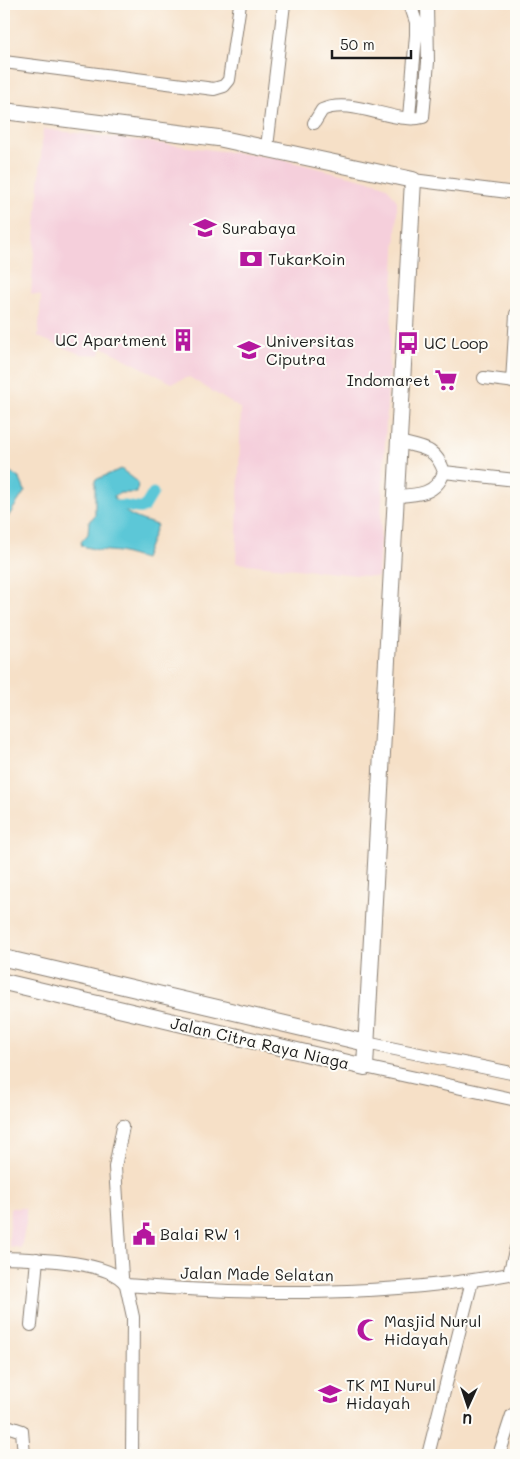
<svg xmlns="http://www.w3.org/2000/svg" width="520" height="1459" font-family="Mali,sans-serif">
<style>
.built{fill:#f5cfdb}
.water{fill:#5cc7d7;stroke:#3c727a}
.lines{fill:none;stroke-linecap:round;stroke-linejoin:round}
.canal{stroke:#5cc7d7;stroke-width:11}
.minor-casing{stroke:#897e72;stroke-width:14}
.tertiary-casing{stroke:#897e72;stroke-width:18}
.minor{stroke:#fff;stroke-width:12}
.tertiary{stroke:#fff;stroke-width:16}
.labels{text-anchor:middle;stroke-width:4;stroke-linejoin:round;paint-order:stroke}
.poi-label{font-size:16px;fill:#1c1c1c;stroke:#fdfcf7;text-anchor:start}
.street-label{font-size:16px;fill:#1c1c1c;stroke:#fdfcf7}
</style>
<rect width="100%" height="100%" fill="#fdfcf7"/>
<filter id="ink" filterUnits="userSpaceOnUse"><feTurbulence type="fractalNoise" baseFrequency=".02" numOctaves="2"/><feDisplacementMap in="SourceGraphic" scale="10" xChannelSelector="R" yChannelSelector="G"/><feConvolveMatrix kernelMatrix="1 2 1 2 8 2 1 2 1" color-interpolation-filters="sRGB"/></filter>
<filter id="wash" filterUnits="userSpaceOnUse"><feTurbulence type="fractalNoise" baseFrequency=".0096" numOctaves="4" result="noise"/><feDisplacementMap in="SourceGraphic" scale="20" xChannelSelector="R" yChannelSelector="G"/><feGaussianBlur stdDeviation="1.12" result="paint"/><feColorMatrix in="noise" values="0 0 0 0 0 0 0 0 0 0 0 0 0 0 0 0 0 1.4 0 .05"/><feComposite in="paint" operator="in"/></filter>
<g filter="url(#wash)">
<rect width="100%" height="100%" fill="#f6e0c7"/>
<!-- built -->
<path class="built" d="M43,129L271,157L379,183L388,188L397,201V214L378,577L236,563L241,409L189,377L172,383L102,347L100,355L80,354L38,337L41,296L31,294Z
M10,1208H26V1223L21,1248L9,1246Z"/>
<!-- water -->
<path class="water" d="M4,467L20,479L25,491L4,523Z
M121,469L138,482L137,493H119L114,496C121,515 139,519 157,525L144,559L119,552L98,550L82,546L81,542L88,534L89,521L95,516V480Z"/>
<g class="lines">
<!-- canal -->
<path class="canal" d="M118,506C128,504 135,510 144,508L153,493"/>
</g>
</g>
<g filter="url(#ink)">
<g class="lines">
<defs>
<path id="minor" d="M4,62L214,89L224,86L229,80L240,4
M409,117L416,35V22L410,4
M314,123L322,110C352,96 394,125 423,117L428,62L427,4
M267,147L284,4
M413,180L516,193
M484,378L516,382
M512,382L516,314
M444,472L516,480
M395,496C417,495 436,495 444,472C436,447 422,448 399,442
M366,1043L516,1074
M365,1067L516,1100
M4,1258C32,1259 111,1260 126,1285C255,1295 389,1297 516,1273
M509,1274L516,1248
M122,1277L115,1167L123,1126
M126,1285L133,1317L132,1455
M31,1325L37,1259
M4,1425L22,1431L24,1455
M428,1455L472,1281
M499,1455L512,1415L516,1416"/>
<path id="tertiary" d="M4,111L218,138L413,180L365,1067L4,982
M4,958L366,1043"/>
</defs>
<!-- minor casing -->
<use href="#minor" class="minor-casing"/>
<!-- tertiary casing -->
<use href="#tertiary" class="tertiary-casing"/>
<!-- minor -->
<use href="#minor" class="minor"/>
<!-- tertiary -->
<use href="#tertiary" class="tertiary"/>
</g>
</g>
<!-- icons -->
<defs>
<symbol id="university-bare" viewBox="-9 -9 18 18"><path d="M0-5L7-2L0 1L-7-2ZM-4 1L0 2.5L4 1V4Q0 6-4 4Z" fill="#b5179e" stroke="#fdfcf7" stroke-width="2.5" paint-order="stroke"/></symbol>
<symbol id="bank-bare" viewBox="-9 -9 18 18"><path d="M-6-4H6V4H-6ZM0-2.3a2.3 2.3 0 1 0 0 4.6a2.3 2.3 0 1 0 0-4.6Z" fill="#b5179e" stroke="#fdfcf7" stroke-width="2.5" paint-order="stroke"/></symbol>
<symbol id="building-bare" viewBox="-9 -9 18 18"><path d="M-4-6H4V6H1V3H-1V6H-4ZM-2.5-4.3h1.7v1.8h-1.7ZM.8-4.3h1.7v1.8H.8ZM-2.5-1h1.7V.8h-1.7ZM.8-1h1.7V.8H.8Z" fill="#b5179e" stroke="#fdfcf7" stroke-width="2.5" paint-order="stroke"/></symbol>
<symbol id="bus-bare" viewBox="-9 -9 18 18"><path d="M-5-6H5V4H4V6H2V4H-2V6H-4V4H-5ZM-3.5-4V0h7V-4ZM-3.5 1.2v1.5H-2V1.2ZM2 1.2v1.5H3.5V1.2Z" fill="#b5179e" stroke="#fdfcf7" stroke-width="2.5" paint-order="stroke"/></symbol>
<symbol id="supermarket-bare" viewBox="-9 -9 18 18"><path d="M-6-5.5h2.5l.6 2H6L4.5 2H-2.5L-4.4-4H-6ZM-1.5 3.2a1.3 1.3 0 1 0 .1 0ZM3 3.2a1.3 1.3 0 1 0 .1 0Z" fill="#b5179e" stroke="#fdfcf7" stroke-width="2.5" paint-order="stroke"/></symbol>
<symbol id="civic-bare" viewBox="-9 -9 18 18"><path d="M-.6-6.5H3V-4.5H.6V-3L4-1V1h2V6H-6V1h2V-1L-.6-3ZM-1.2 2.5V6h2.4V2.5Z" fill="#b5179e" stroke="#fdfcf7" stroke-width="2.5" paint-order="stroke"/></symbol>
<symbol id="mosque-bare" viewBox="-9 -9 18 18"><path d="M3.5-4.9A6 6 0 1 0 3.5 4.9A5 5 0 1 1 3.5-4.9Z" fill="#b5179e" stroke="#fdfcf7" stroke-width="2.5" paint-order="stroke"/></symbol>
<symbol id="school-bare" viewBox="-9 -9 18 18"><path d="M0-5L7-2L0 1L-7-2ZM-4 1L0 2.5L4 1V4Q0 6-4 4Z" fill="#b5179e" stroke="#fdfcf7" stroke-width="2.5" paint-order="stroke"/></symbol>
</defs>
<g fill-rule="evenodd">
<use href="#university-bare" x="189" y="212" width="32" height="32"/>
<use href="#bank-bare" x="235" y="243" width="32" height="32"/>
<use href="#building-bare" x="167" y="324" width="32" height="32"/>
<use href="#bus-bare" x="392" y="327" width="32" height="32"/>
<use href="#university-bare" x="233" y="334" width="32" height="32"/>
<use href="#supermarket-bare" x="430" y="364" width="32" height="32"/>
<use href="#civic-bare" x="128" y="1218" width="32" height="32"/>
<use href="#mosque-bare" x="352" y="1314" width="32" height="32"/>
<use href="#school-bare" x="314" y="1378" width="32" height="32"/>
</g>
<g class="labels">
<!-- poi labels -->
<g class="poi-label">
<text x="222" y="234">Surabaya</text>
<text x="268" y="265">TukarKoin</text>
<text x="167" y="346" text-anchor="end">UC Apartment</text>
<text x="266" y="347">Universitas<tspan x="266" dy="18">Ciputra</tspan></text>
<text x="424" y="349">UC Loop</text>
<text x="430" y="386" text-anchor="end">Indomaret</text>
<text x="160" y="1240">Balai RW 1</text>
<text x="384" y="1327">Masjid Nurul<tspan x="384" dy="18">Hidayah</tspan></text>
<text x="346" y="1391">TK MI Nurul<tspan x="346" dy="18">Hidayah</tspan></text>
</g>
<!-- street labels -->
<g class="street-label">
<text transform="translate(260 1043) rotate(13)" y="6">Jalan Citra Raya Niaga</text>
<text transform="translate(257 1274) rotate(1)" y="6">Jalan Made Selatan</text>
</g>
</g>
<!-- margin -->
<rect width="520" height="1459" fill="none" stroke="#fdfcf7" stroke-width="20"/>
<!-- north arrow -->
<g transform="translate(468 1406) rotate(183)" stroke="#fdfcf7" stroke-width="4" paint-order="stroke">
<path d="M0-4L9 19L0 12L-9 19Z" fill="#1c1c1c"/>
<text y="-8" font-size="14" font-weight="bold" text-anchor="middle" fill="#1c1c1c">U</text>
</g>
<!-- scale -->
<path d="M332 50v8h79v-8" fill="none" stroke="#1c1c1c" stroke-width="2.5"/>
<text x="340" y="50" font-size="15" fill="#1c1c1c" stroke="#fdfcf7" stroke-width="4" paint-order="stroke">50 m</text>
</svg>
